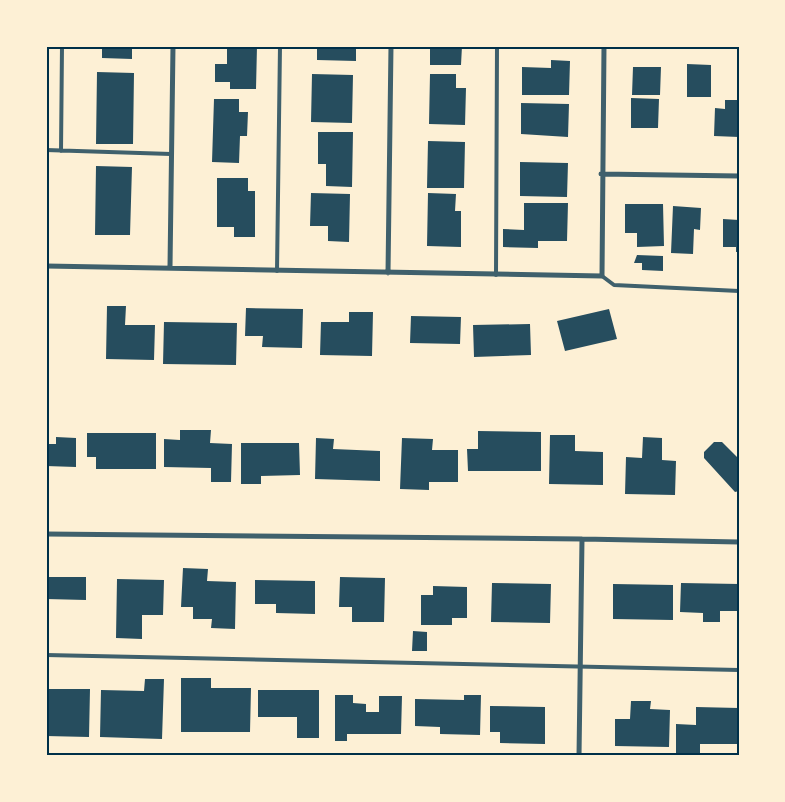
<svg xmlns="http://www.w3.org/2000/svg" width="785" height="802" font-family="Ubuntu,sans-serif">
<style>
.building{fill:#264d5e}
.lines{fill:none;stroke-linecap:round;stroke-linejoin:round}
.service{stroke:#3f606c;stroke-width:4}
.minor{stroke:#3f606c;stroke-width:5}
.neatline{fill:none;stroke:#003049;stroke-width:2}
</style>
<rect width="100%" height="100%" fill="#fdf0d5"/>
<!-- building -->
<path class="building" d="M102,46H132V59L102,58Z
M227,46H257L256,89H230V82H215V64H227Z
M317,46H356V61L317,60Z
M430,46H462L461,65H430Z
M551,60L570,61L569,95H522V67L551,68Z
M687,64L711,65V97H687Z
M633,67H661L660,95H632Z
M97,72L134,73L133,144H96Z
M312,74L353,75L352,123L311,122Z
M430,74H456V88H466L465,125L429,124Z
M631,98L659,99L658,128H631Z
M214,99H239V112H248L247,136H240L239,163L212,162Z
M725,100H739V137L714,136L715,108L725,109Z
M521,103L569,104L568,137L521,134Z
M318,132H353L352,187L326,186V164H318Z
M428,141L465,142L464,188H427Z
M520,162L568,163L567,197L520,196Z
M96,166L132,167L130,235H95Z
M217,178H248V191H255V237H234V227H217Z
M311,193L350,194L349,242L328,241V226H310Z
M428,193L456,194L455,211H461V247L427,246Z
M524,203H568L567,241H538V248L503,247V229L524,230Z
M625,204H663L664,246L637,247V233H625Z
M673,206L701,208L700,230L694,229L693,254L671,253Z
M723,219L739,220V252H736V247H723Z
M637,255L663,256V271L642,270V263H634Z
M107,306H126L125,325H155L154,360L106,359Z
M246,308L303,309L302,348L262,347L263,336H245Z
M609,309L617,339L565,351L557,321Z
M349,312H373L372,356L320,355L321,322H349Z
M411,316L461,317L460,344L410,343Z
M164,322L237,323L236,365L163,364Z
M530,324L531,355L474,357L473,325Z
M180,430H211L210,443L232,444L231,482H211V468L164,467V439L180,440Z
M478,431L541,432V471H468L467,449H478Z
M87,433H156V469H96V457H87Z
M550,435H575V451L603,452V485L549,484Z
M56,437L76,438V467L46,466V444H56Z
M643,437L662,438V460L676,461L675,495L625,494L626,457L642,458Z
M316,438L334,439L333,449L380,451V481L315,479Z
M402,438L433,439L432,450H458V482H429V490L400,489Z
M714,442H722L739,459V491L735,492L704,458V452Z
M241,443H299L300,475L261,476V484H241Z
M183,568L208,569L207,581L236,582L235,629L211,628L212,619H193V607H181Z
M46,577H86V600L46,599Z
M340,577L385,578L384,622H352V607H339Z
M117,579L164,580L163,615H142V639L116,638Z
M255,580L315,581V614L276,613V604H255Z
M492,583L551,584L550,623L491,622Z
M681,583L739,584V611H720V622H703V613L680,612Z
M613,584L673,585V620L613,619Z
M433,586L467,587V618H452V625H421V595H433Z
M413,631L427,632V651H412Z
M181,678H211V688H251L250,732H181Z
M145,679H164L162,739L100,737L101,690L144,691Z
M46,689H90L89,737L46,736Z
M258,690H319V738H297V717H258Z
M335,695H353V703L366,704V712H379V696H402L401,734H347V741H335Z
M464,695H481L480,735L440,734V727L415,726V699L464,700Z
M631,701H651L650,709L670,710L669,747L615,746V719H630Z
M490,706L545,707V744L500,743V732H490Z
M696,707L739,708V744H700V755H676V724L696,725Z"/>
<g class="lines">
<!-- service -->
<path class="service" d="M46,150L171,154
M61,151L62,46
M277,271L280,46
M496,275L497,46
M602,276L614,285L739,291
M46,655L739,670"/>
<!-- minor -->
<path class="minor" d="M601,174L739,176
M46,266L602,276L604,46
M170,267L173,46
M388,273L391,46
M46,534L582,539L739,542
M579,756L582,539"/>
</g>
<!-- border -->
<rect width="785" height="802" fill="none" stroke="#fdf0d5" stroke-width="95"/>
<rect x="48" y="48" width="690" height="706" class="neatline"/>
</svg>
